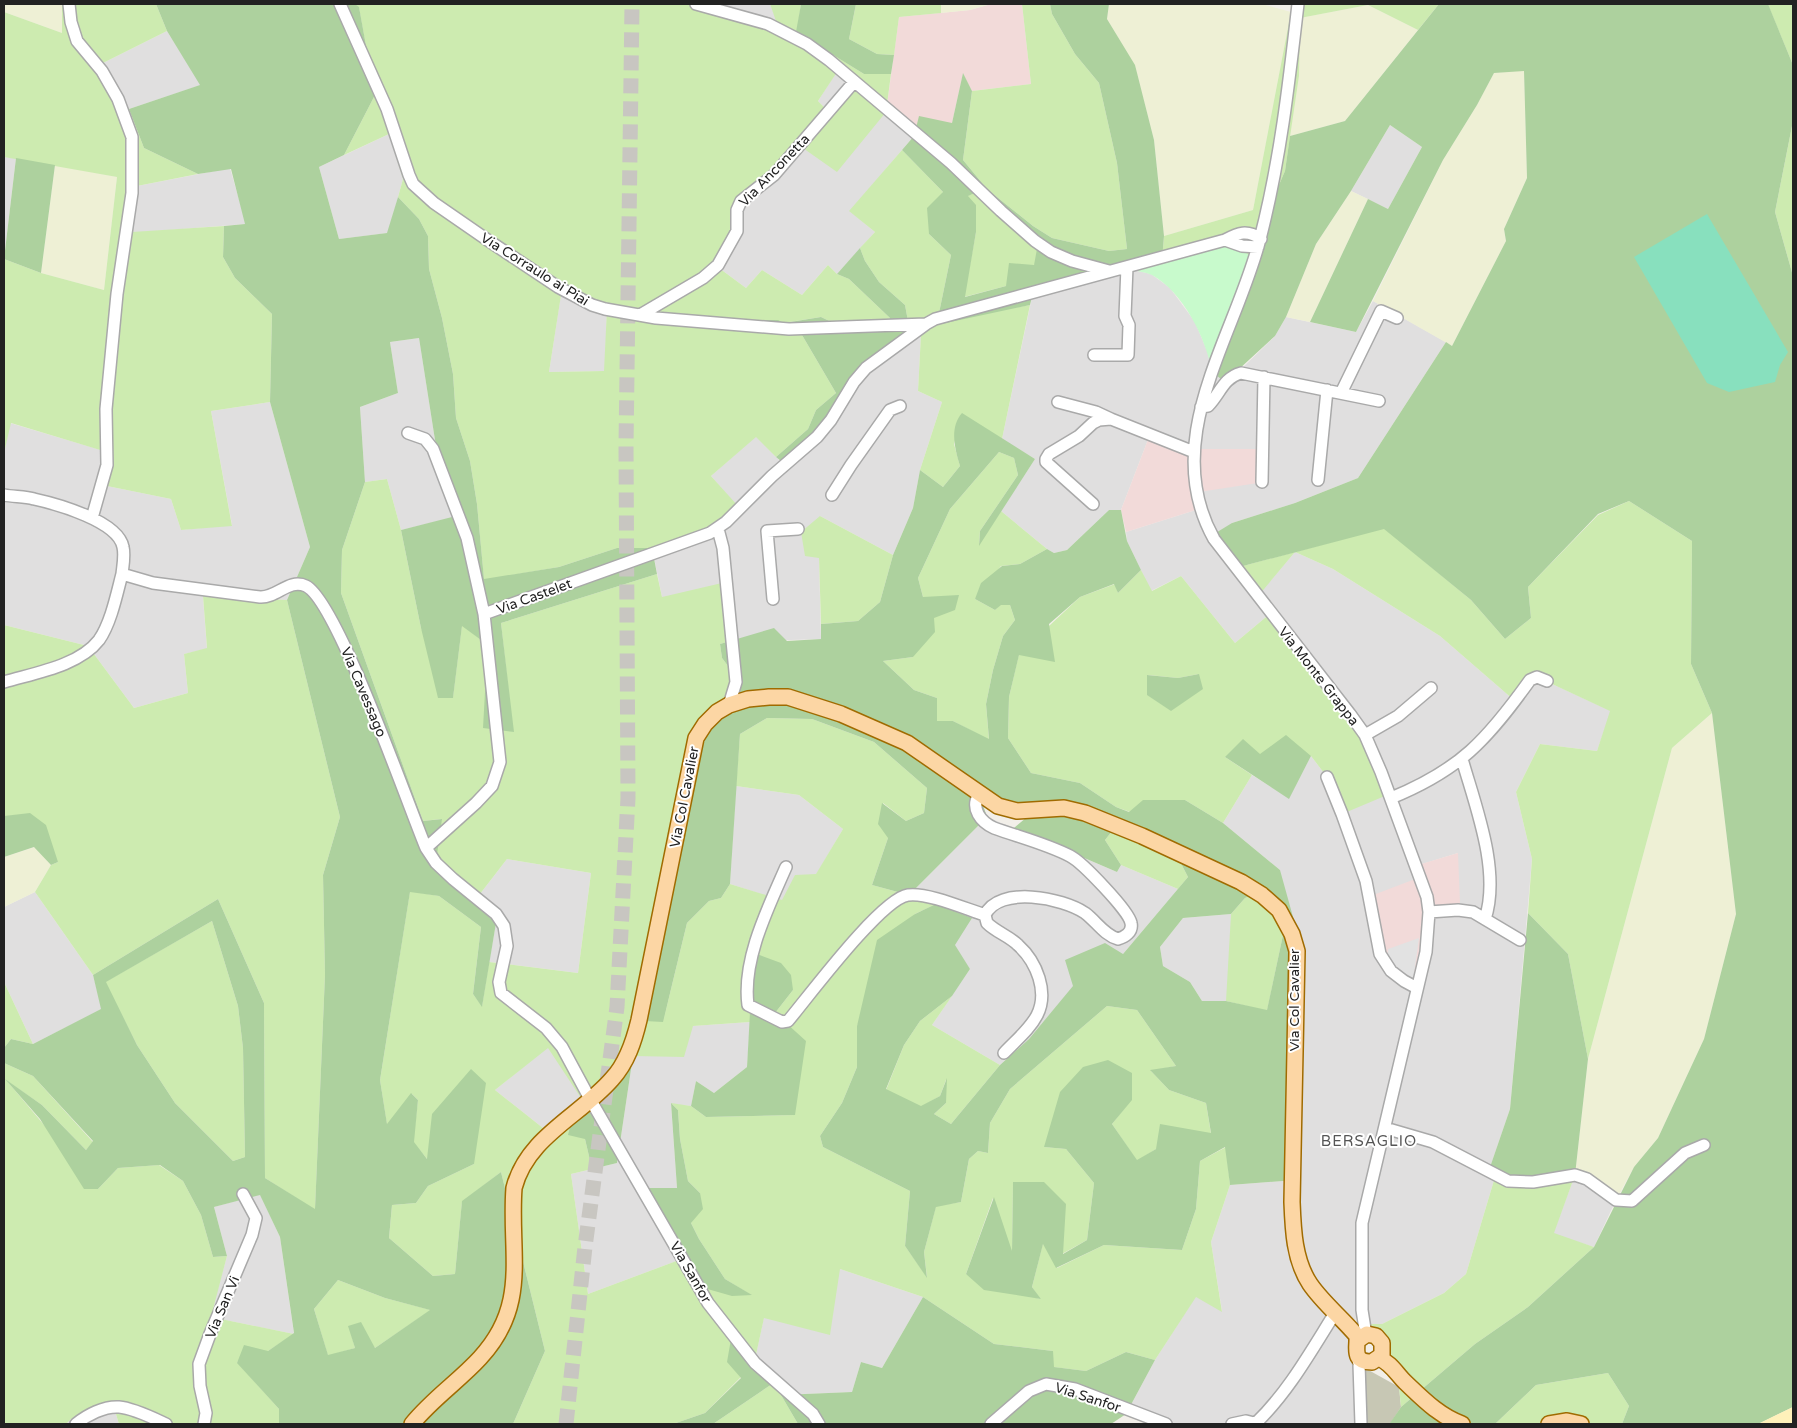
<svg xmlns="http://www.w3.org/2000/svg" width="1797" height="1428" font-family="'Varela Round',sans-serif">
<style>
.residential{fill:#e0dfdf;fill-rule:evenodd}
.commercial{fill:#f2dad9}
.construction{fill:#c7c7b4}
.farmland{fill:#eef0d5}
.grass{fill:#cdebb0;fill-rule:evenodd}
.forest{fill:#add19e;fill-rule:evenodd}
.sand{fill:#fff1ba}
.park{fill:#c8facc}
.pitch{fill:#88e0be}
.parking{fill:#e2e2e2}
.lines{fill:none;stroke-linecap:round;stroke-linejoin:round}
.major-tunnel{stroke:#c8c6c1;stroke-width:15;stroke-dasharray:15 8;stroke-linecap:butt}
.minor-casing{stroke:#a9a9a9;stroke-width:14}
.major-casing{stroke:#a06b00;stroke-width:18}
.minor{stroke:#fff;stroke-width:11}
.major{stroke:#fcd6a4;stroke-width:15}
.labels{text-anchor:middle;stroke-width:4;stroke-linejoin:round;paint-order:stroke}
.street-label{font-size:14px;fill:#222;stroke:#fff}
.neighbourhood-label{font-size:15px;letter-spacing:1px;fill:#555;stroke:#fff}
</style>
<rect width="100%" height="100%" fill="#f2efe9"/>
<!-- residential -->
<path class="residential" d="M711,4H770L777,21Z
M167,31L201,85L129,109L103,63Z
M839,68L855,82L829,112L818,101Z
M886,112L914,136L850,211L875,232L837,274L828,265L802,295L762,270L746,288L719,268L744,202L799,146Z
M1390,125L1422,147L1388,209L1351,191Z
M389,134L403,179L388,233L339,239L319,167Z
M4,157L16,158L4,259Z
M230,168L246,224L131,233L137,186Z
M1129,269L1151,274L1170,288L1195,322L1208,353L1212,372L1235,375L1275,336L1286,317L1356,332L1373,301L1446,342L1358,478L1295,503L1232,523L1259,594L1295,552L1333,569L1440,636L1515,701L1537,677L1611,711L1597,751L1540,744L1516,792L1532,859L1510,1109L1488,1173L1495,1177L1466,1274L1444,1293L1382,1324H1367L1365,1309L1355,1320L1343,1314L1353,1339L1359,1424H1159L1126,1414L1155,1360L1196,1296L1222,1311L1211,1242L1230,1185L1296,1180L1280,870L1223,823L1252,775L1289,798L1311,756L1327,777L1272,612L1235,643L1181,576L1151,591L1127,541L1126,532L1202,508L1197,449L1149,437L1121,510H1109L1067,550L1054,553L1047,549L1001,511L1035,459L1002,439L1032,297ZM1458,853L1431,913L1423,876L1419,865Z
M562,288L607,308L605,371L549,372Z
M921,334L918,391L942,402L920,470L913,508L893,555L820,516L819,558L821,639L727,642L662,597L652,548L737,506L711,476L756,436L781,462L882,354Z
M419,338L435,440L456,517L401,530L387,479L365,482L360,407L398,393L390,342Z
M270,402L310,547L287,600L203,597L207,649L184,654L188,693L134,708L88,646L4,625V453L10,423L111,453L107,486L171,499L181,530L232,525L211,411Z
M736,786L799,795L843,829L816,875L783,901L730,884Z
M987,817L1117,872L1121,865L1178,889L1123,954L1074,986L1029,1039L1000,1065L932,1025L970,969L909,895Z
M507,859L591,873L578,973L489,962L496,923L473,903Z
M35,892L93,975L102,1009L33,1044L4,982V907Z
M1231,914L1232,979L1226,1001H1202L1190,982L1163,966L1160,947L1183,918Z
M750,1022L747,1067L714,1093L696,1081L691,1106L671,1104L677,1188H641L679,1260L588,1294L571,1174L617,1163L633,1056L692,1026Z
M548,1047L582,1098L543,1128L495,1090Z
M1575,1175L1616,1200L1594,1247L1553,1234Z
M260,1194L280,1237L294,1334L210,1317L227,1256L214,1207Z
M840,1269L923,1297L882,1368L861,1362L852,1392L781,1395L754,1364L764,1317Z
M112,1401L119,1424H66L71,1419Z"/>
<!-- commercial -->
<path class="commercial" d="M991,4H1022L1031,84L972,91L963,74L952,123L914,136L886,112L899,17L970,10Z
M1149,437L1197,449H1260L1258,483L1199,492L1202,508L1126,532L1121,510Z
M1458,853L1460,904L1454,912L1431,913L1418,992L1385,967L1368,897L1423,876L1418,865Z"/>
<!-- construction -->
<path class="construction" d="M1354,1362L1399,1387L1401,1407L1390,1424H1359Z"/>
<!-- farmland -->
<path class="farmland" d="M4,4H62V33L4,12Z
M941,4H991L970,10L941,13Z
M1109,4H1262L1291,12L1253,210L1164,236L1154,140L1135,66L1107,19Z
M1368,5L1418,30L1345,121L1290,136L1299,76V18Z
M1524,70L1527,178L1504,229L1506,241L1452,346L1373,301L1443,160L1477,105L1494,73Z
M55,165L117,177L104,290L41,273Z
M1351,191L1368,199L1310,322L1286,317L1316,244Z
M1712,713L1736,914L1704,1039L1658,1138L1634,1167L1616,1200L1575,1175L1588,1059L1672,748Z
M35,847L51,865L35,892L4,907V857Z"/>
<!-- grass -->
<path class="grass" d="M60,4H156L167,31L103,63L129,109L144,148L198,174L137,186L132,232L224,226L223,257L235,278L272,314L270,402L211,411L232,526L181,530L171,499L107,486L110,453L11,423L4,453V259L41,273L104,290L117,177L4,157V12L62,33V4Z
M355,4H711L776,21L770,4H801L797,32L864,74H891L886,112L837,172L800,146L744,202L719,268L746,288L762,270L802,295L828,265L837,274L849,279L890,318L884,327L848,330L821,317L783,323L753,331L802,335L836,393L816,410L808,429L776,457L756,437L711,476L738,506L716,525L652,548H617L559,567L484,580L477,504L470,461L456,418L453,374L442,318L429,269L428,236L419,219L398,197L403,179L389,134L344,155L375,95L359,8ZM839,69L855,82L829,112L818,101ZM562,289L607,308L604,371L549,372Z
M856,4H941V13L899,17L894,55L877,54L849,39Z
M1022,4H1050L1052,14L1075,54L1099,83L1117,163L1127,249L1109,251L1052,238L1033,226L987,189L963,160L972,91L1031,84Z
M1300,4H1439L1418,30L1368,5L1300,18L1299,76L1285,171L1272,201L1253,260H1162L1164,236L1253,210L1291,12L1299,17Z
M1768,4H1793V65L1768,5Z
M1793,121V276L1775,212Z
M902,150L943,192L929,234L951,255L939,313L1007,309L1030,305L1002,439L962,414L954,444L960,466L943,487L920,470L942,402L918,391L921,334L910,332L905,305L879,282L865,261L860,248L875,232L849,211Z
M975,193L1049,246L1034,265L1006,286L964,297L976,232L967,196Z
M999,452L1014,458L1018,475L980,531L979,544L1001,511L1047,549L1020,564L1001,566L975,599L995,610L1001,604L1010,605L1015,620L1003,636L993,670L986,704L989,740L953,721H937V698L914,690L883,661L913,657L923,597L918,578L950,509Z
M387,479L401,530L421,628L453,697L462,625L480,639L486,674L513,732L501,623L657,574L662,597L722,583L727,642L720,644L722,658L740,682L663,1022L687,923L709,901L721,898L730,884L782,900L795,875L816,874L843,829L799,795L736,786L740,734L767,718L812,719L874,742L927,788L924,813L906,821L883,803L888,838L872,885L909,895L936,904L915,914L857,1026V1067L842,1103L820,1136L823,1147L910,1191L905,1246L927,1277L924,1252L936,1206L961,1202L969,1159L978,1151L988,1153L990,1123L1010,1089L1107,1006L1137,1010L1176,1066L1151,1071L1169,1090L1206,1103L1211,1134L1156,1149L1137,1161L1112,1124L1131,1100L1044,1147L1066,1149L1094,1183L1087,1240L1062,1254L1013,1182L1012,1253L993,1198L966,1274L1040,1299L1032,1287L1043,1243L1057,1268L1104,1245L1182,1250L1196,1209L1200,1161L1226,1147L1230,1185L1211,1242L1222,1312L1196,1297L1155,1360L1126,1352L1086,1371L1053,1367V1351L994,1344L923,1297L840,1269L830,1335L764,1318L754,1364L705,1413L673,1424H513L545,1351L501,1172L462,1202L455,1274L433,1276L389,1238L392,1205L416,1203L428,1186L474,1164L428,1160L413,1142L418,1100L412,1094L387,1125L380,1080L410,891L439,896L481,927L473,994L482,1006L489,962L578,973L591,873L507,859L473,903L434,869L441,819L423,821L341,593L342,550L365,482ZM757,954L793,990L775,1013L795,1115L706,1117L691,1106L671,1103L678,1110L680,1139L688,1181L700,1193L691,1223L699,1239L725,1279L751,1295L679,1260L588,1294L571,1174L592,1169L585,1139L633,1056L684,1057L693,1026L750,1022ZM548,1048L581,1098L543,1128L495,1090Z
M1629,501L1692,541L1691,664L1712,713L1672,748L1588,1059L1568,954L1528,913L1532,859L1516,792L1540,744L1597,751L1610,711L1537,677L1515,701L1440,636L1333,569L1295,552L1259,595L1239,567L1384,528L1471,600L1505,639L1531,618L1528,587L1598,515Z
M820,516L893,555L880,602L858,621L821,624L819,558L805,556L801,532Z
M1141,570L1152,591L1181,576L1235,643L1272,612L1349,708L1392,793L1342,814L1327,777L1311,756L1259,754L1225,757L1252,775L1223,823L1185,800L1130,812L1116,807L1080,783L1031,773L1008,738L1009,697L1019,654L1080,597L1115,584L1118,593ZM1199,674L1147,695L1148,675L1178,678Z
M203,596L287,600L340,817L323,875L325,975L315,1210L265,1178L264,1003L218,899L93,975L35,892L51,865L58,862L4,816V625L88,646L134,708L188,693L184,654L207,648Z
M1120,821L1170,842L1188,877L1178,889L1121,865L1105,840Z
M1264,890L1283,935L1267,1011L1226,1001L1231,914L1245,898Z
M212,921L238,1006L243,1048L245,1157L233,1161L175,1103L137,1045L105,982Z
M4,982L33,1044L11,1039L4,1048Z
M952,996L932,1025L1000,1065L951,1124L934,1114L946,1103V1080L940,1096L921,1107L886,1090L904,1045L920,1021Z
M4,1063L33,1076L93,1142L86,1150L42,1105L7,1081L98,1189L118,1168L159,1165L183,1181L201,1215L213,1257L227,1256L211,1317L294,1334L268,1351L237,1362L279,1409V1424H119L112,1401L71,1419L66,1424H4Z
M1575,1175L1554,1233L1594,1247L1528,1307L1475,1344L1401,1407L1397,1367L1391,1356L1388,1345L1372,1331L1367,1324H1382L1444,1293L1466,1274L1495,1177Z
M338,1280L385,1298L431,1310L375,1348L349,1326L355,1348L328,1356L314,1309Z
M1608,1373L1629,1406L1622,1424H1495L1536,1385Z
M772,1384L781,1395L798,1424H713Z"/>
<!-- forest -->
<path class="forest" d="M156,4H355L359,7L375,95L344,155L319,167L339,239L387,233L398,197L419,219L428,236L429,269L442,318L453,374L456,418L470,461L477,504L484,579L559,567L617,548H652L657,574L501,623L514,732L483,728L486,674L481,640L462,626L453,698H438L421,628L401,530L456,516L435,440L419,338L390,342L398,393L360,407L365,482L342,550L341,593L423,821L442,819L435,869L496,923L482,1007L473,994L481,927L439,896L410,892L380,1080L387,1124L411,1093L418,1100L414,1142L427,1159L432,1114L471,1069L486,1083L474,1164L428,1186L416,1203L392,1205L389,1238L433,1276L455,1274L462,1201L501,1172L545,1351L513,1424H279V1409L237,1363L244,1345L268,1351L294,1333L280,1237L260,1195L214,1207L227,1256L213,1257L201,1215L183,1181L160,1165L118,1168L98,1189H84L40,1119L5,1079L42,1105L86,1150L93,1141L33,1076L4,1063V1048L11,1039L33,1044L101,1009L93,975L218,899L264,1003L265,1178L315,1209L325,975L323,875L340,817L287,600L310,547L270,402L272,314L235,278L223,257L224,226L245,224L231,169L198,174L144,148L129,109L200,85L167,31ZM212,921L238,1006L243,1048L245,1157L233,1161L175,1103L137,1045L106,982ZM338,1280L385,1298L430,1310L375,1348L361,1322L348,1326L355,1348L328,1355L314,1309Z
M801,4H856L849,39L877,54L894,55L891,74H864L796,32Z
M1050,4H1109L1107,19L1135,65L1154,140L1164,236L1162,260L1032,297L1030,305L941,324L939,313L951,255L929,234L927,208L943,192L902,150L914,136L919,116L952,123L963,73L972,91L963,160L987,189L1033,226L1052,238L1109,251L1127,249L1117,163L1099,83L1075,54L1052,14ZM975,193L1037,249L1034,265L1009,263L1006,286L965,297L976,232V205L968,196Z
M1439,4H1768L1793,65V121L1775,212L1793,276V1407L1758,1424H1622L1629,1406L1608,1373L1536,1385L1495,1424H1388L1390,1423L1401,1407L1475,1344L1528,1307L1594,1247L1634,1167L1658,1138L1704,1039L1736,914L1712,713L1691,664L1692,541L1629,501L1598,514L1528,587L1531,618L1505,639L1471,600L1384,529L1239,567L1214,534L1232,523L1295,503L1358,478L1446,342L1452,346L1506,241L1504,229L1527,178L1524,71L1494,73L1477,105L1443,160L1356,332L1310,322L1368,199L1388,209L1422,147L1390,125L1351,191L1316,244L1286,317L1275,336L1225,382L1212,372L1272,201L1285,171L1290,136L1345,121Z
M16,158L55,165L41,273L4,259Z
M860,248L865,261L879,282L905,305L910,332L882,354L808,440L782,462L776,457L808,429L816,410L836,393L802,335L753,330L754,320H778L784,323L821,317L848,330L884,327L890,318L849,279L837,274Z
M962,413L1035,459L979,546L980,531L1018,475L1014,458L999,452L950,509L918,578L923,597L959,595L955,610L934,618L935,632L913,657L883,661L914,690L937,698V721H953L989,739L986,704L993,670L1003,636L1015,620L1010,605H1001L995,610L975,599L981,583L1002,566L1020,564L1047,549L1054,553L1067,550L1109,510H1121L1127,541L1141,570L1118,593L1114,584L1080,597L1049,624L1055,662L1019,655L1009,697L1008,738L1031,773L1080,783L1116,807L1129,812L1143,800H1185L1223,823L1280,870L1298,935L1296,1180L1230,1185L1225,1147L1200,1161L1196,1209L1182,1250L1104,1245L1056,1268L1043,1244L1032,1287L1041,1299L984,1290L966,1274L994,1197L1012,1251L1013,1182H1044L1066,1204L1063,1254L1087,1240L1094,1183L1066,1149L1044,1147L1060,1092L1083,1067L1108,1060L1132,1073V1100L1112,1124L1137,1160L1156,1149L1160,1124L1211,1133L1206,1103L1169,1090L1150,1070L1176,1066L1137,1010L1107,1006L1010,1089L990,1123L988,1153L978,1151L969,1159L961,1202L936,1207L924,1252L927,1278L905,1246L910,1191L823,1147L820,1136L842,1103L857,1067V1026L877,940L915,914L936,904L972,918L955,945L970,969L952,996L920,1021L904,1045L886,1089L921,1106L940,1096L947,1078L946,1103L934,1114L951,1124L1000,1065L1029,1039L1073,986L1065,960L1105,943L1123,954L1188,877L1170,842L1120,821L1105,840L1121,865L1117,872L1014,828L1027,817L977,787L987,817L909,895L872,885L888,838L878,824L882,803L906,821L924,813L927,788L874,742L812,719L767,718L740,734L730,884L721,898L709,901L687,923L663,1022L645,1021L701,745L713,724L731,712L740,682L722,658L720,644L774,628L787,641L821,639V624L858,621L880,602L893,555L913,508L920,470L943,487L960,466C955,449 949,428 962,413ZM1264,890L1283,935L1267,1010L1226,1001H1202L1190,982L1163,966L1160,947L1183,918L1231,914L1245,898Z
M1199,674L1203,689L1171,711L1147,695V675L1178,678Z
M1286,735L1311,756L1289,799L1225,757L1243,739L1260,754Z
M30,813L46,825L58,862L51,865L34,847L4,857V816Z
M1528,913L1568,954L1588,1059L1575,1175L1533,1182L1488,1173L1510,1109Z
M757,954L781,963L791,975L793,990L775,1013L806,1041L795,1115L706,1117L691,1106L696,1081L714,1093L747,1067L751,994Z
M633,1056L617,1163L592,1169L585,1139L568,1135L571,1123Z
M671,1103L678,1110L680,1139L688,1181L700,1193L703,1209L691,1223L699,1239L725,1279L752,1295L732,1296L704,1288L640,1188H677Z
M923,1297L994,1344L1053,1351L1054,1367L1086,1371L1126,1352L1155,1360L1126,1414L1111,1424H798L781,1395L852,1392L861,1362L882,1368Z
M731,1339L772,1384L713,1424H673L705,1413L741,1378L727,1362Z"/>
<!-- sand -->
<path class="sand" d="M1793,1407V1424H1758Z"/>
<!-- park -->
<path class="park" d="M1224,245L1244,251L1251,257L1212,372C1206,338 1183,292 1152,275C1145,272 1136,271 1129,269Z"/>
<!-- pitch -->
<path class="pitch" d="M1707,214L1788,352L1780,365L1775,382L1729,392L1707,383L1634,257Z"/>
<!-- parking -->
<path class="parking" d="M1419,938L1413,982L1397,971L1387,960L1388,949Z"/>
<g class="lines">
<!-- major-tunnel -->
<path class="major-tunnel" d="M566,1424L585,1247L617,1007L628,798L626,446L632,4"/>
<defs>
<path id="minor" d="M69,4L71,22L77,41L102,71L118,99L132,137V193L117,294L106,409L107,465L92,518
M340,4L387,109L409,175L413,184L434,203L489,241L558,287L592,305L605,309L656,318L789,329L926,324
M696,4L768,24L807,44L829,60L951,163L1001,211L1035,241L1051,252L1072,261L1109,271
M1298,4C1289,83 1280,162 1260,239C1235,337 1158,439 1214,539L1350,714L1365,735L1381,772L1427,897L1429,912L1426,952L1362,1223V1310L1365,1329
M1225,240L1242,246L1258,247
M640,315L703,278L718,265L737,231V210L741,201L774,175L854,82
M1094,355H1128L1129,325L1125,316L1127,267
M1341,393L1381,311L1397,318
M1058,402L1096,412L1111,419
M1201,407L1208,406C1220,394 1223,378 1241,373L1379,401
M408,433L425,439L433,449L467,538L484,614L500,762L492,786L476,803L426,848
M1318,480L1327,390
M1262,482L1264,377
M4,495C14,497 25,496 34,499C57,504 118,521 123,547C125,555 123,565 122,574
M832,495L851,465L890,410L900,406
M1093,504L1046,462V459L1049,454L1079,436L1093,423L1099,420L1111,419L1194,452
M718,529L723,548L736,682L729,705
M773,599L767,531L798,529
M484,614L710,533L726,522L772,476L817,437L831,420L854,382L866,368L926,324L935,319L1225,240C1238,233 1247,229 1261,239
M4,682C34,673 79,666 99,640C111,623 117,593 122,574L153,583L260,597C277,598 289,578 306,586C337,601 408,805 426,848L436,863L453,879L496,914L504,926L507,946L499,982L501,993L546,1028L562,1047L590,1099L708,1303L755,1363L813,1414L819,1424
M1365,735L1398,716L1431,688
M1462,759C1475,805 1501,871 1485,919
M1327,777L1342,814L1366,881L1380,954L1391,971L1404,981L1417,988
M979,794C970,809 981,822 994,828C1019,837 1047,844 1070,856C1082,862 1129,911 1131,923C1133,932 1125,937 1118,939C1104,935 1096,921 1085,913C1063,898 999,885 985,915L987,923C996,932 1009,936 1018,945C1028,954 1035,965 1039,978C1050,1014 1027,1029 1004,1053
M1391,798C1460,770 1487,740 1530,680L1537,677L1547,681
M786,867C768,908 742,960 748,1005L782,1022L788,1021C809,996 881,899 908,895C927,892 966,909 985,915
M1429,912L1458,910L1473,912L1520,940
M1385,1128L1433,1142L1508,1181L1533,1182L1575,1175L1587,1179L1616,1200L1632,1201L1685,1153L1704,1145
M1357,1356L1359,1364L1361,1424
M1256,1423C1289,1391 1311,1351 1335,1313
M76,1424C87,1415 104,1406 119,1407C133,1408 153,1418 166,1424
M204,1424L206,1413L200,1386L199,1364L210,1334L252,1235L256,1218L243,1194
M991,1424L1029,1391L1046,1384L1075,1389L1166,1424
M1232,1424L1246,1421L1258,1424"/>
<path id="major" d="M1379,1358C1391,1363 1396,1373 1405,1382C1422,1398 1439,1416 1462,1424
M412,1424C432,1399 459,1381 480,1358C530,1304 509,1253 514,1188C527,1137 580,1116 612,1079C627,1063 634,1041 639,1020L696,738L705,724L717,712L729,705L748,699L769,697H788L841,714L907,743L998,806L1017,811L1064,808L1085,813L1142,836L1241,882L1262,895L1279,910L1292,934L1297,951L1292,1202C1293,1229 1294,1260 1310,1284C1323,1303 1342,1318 1357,1336C1358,1348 1351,1362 1372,1362L1382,1355V1343L1376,1336L1367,1334L1357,1341
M1549,1424L1567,1421L1581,1424"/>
</defs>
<!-- minor casing -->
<use href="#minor" class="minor-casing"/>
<!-- major casing -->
<use href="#major" class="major-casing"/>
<!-- minor -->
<use href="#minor" class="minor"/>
<!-- major -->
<use href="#major" class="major"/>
</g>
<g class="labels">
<!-- street labels -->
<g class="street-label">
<text transform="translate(774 170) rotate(-46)" y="5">Via Anconetta</text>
<text transform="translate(535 269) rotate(32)" y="5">Via Corraulo ai Piai</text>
<text transform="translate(534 596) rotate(-20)" y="5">Via Castelet</text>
<text transform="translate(1319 676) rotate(52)" y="5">Via Monte Grappa</text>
<text transform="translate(364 692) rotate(67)" y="5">Via Cavessago</text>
<text transform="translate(684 797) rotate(-79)" y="5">Via Col Cavalier</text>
<text transform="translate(1294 1000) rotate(-90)" y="5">Via Col Cavalier</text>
<text transform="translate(691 1272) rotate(60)" y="5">Via Sanfor</text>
<text transform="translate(222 1307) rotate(-67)" y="5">Via San Vi</text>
<text transform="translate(1088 1397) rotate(18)" y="5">Via Sanfor</text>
</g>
<!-- neighbourhood labels -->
<g class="neighbourhood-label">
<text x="1369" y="1146">BERSAGLIO</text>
</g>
</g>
<!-- border -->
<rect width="1797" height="1428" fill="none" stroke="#222222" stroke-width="10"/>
</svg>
